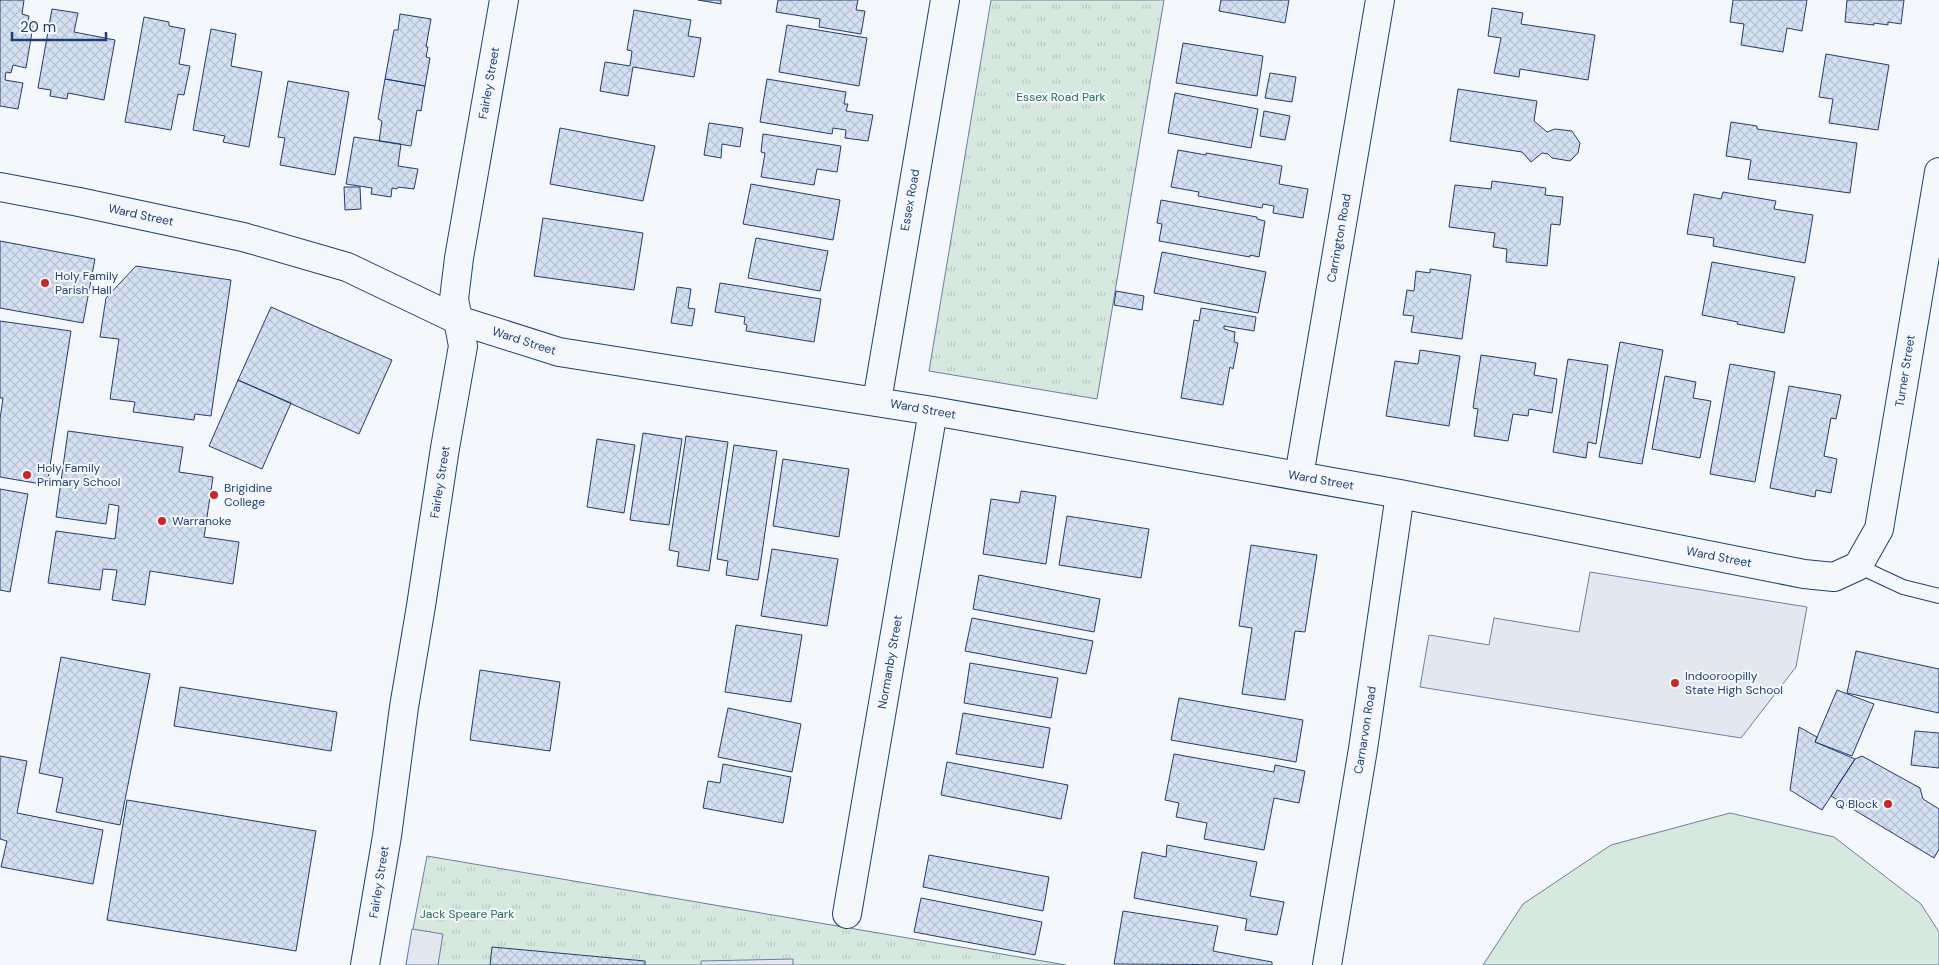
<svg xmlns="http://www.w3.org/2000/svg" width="1939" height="965" font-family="'DM Sans',sans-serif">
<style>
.green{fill:#d7e8df;stroke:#687fa3}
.park{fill:url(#park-tufts);stroke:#687fa3}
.parking{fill:#e3e8f0;stroke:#687fa3}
.building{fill:url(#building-cross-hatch);stroke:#1d3f73}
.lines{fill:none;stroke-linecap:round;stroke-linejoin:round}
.service-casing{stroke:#1d3f73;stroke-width:16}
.minor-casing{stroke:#1d3f73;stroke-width:30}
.service{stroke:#f4f7fb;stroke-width:14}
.minor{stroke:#f4f7fb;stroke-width:28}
.poi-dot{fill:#c62828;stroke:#f4f7fb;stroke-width:2}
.labels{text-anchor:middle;stroke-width:4;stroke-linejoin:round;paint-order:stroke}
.street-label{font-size:12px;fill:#1d3f73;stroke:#f4f7fb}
.park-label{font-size:12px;fill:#2c6c60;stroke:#f4f7fb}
.poi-label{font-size:12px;fill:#1d3f73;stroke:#f4f7fb;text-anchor:start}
</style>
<defs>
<pattern id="park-tufts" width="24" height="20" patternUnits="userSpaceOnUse" patternTransform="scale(1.25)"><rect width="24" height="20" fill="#d7e8df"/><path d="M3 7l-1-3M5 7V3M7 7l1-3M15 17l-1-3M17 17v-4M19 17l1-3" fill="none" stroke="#b8c8c3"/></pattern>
<pattern id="building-cross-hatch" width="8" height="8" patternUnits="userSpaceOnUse" patternTransform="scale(1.25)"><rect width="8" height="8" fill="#d5e0f0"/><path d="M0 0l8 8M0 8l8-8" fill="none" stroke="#b6c1d1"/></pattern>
</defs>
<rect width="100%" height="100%" fill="#f4f7fb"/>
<!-- green -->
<path class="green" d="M1730,813L1834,837L1921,904L1939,932V965H1483L1523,904L1611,845Z"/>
<!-- park -->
<path class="park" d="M991,0H1164L1097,399L929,371Z
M427,856L1066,965H406Z"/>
<!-- parking -->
<path class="parking" d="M1590,572L1807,607L1796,667L1741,738L1420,687L1429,635L1489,645L1494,618L1579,632Z
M412,929L443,934L438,965H406Z
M793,959V965H701V961Z"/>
<!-- building -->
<path class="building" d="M0,0H24L22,14L29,16L27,25L33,26L26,68L13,65L11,73L6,72L5,80L23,83L18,109L0,106Z
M698,0H721V4Z
M778,0H858L856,10L865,11L861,34L819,27L820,19L776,12Z
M1221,0H1289L1285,23L1219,11Z
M1733,0H1807L1802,31L1787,28L1783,52L1741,45L1744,24L1730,22Z
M1847,0H1904L1901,24L1888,22V25L1874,23V25L1845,22Z
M1492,8L1523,13L1521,24L1595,35L1588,80L1520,69L1519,77L1494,73L1501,38L1488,36Z
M52,9L78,13L74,32L115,40L104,100L68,93L67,99L50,96L51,90L38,88Z
M634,10L691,20L688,36L701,38L694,77L633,67L628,96L600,91L605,62L630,66L632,51L627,50Z
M400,14L431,19L426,47H428L426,57L430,58L425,86L385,79L394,30H398Z
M144,17L169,22V26L185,29L179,64L190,66L184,95L178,94L171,130L125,122Z
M787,25L867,38L859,86L779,72Z
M211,29L236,34L231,66L262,72L249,147L223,142L225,136L193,130Z
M1183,43L1263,56L1257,96L1176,83Z
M1826,54L1889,65L1878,130L1829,123L1833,99L1819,97Z
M1270,73L1296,77L1292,102L1265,98Z
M385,79L425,86L421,111L417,110L411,146L379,141L382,121L378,119Z
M767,79L846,92L844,104H848L846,111L873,115L868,141L845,138L846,130L833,128L832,134L760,122Z
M288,81L349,92L335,175L280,165L285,138L278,137Z
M1458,89L1537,101L1534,121L1547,132L1555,129L1572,131L1580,143L1578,153L1570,161L1552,158L1548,154L1542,153L1531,162L1522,152L1450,141Z
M1175,93L1258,109L1251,148L1168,133Z
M1264,111L1290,116L1285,140L1260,136Z
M1731,122L1757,126V129L1857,143L1850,193L1748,179L1751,160L1726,156Z
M709,123L743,128L740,147L722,144L721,158L704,155Z
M560,128L655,146L643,201L550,184Z
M763,134L841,146L837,172L817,169L814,185L761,177L765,153L761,152Z
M354,137L401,144L398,166L418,169L414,189L398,187L397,189L392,188L391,197L371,194L372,188L346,184Z
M1178,150L1206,155V153L1282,166L1279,184L1308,189L1303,218L1273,213L1274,206L1263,204L1262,208L1198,196L1199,192L1171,187Z
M1492,181L1546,188L1545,195L1563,197L1560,225L1551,224L1547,266L1506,262L1507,249L1493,247L1495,233L1449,227L1455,185L1491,189Z
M751,184L840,200L833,240L743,224Z
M344,187H360L361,209L345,210Z
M1723,192L1776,201L1774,209L1813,215L1805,263L1713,246L1714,238L1687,234L1694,194L1721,199Z
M1161,200L1257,217V219L1265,221L1259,257L1250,255V257L1159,241L1162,224L1157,223Z
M543,218L643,233L634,290L534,276Z
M756,238L828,251L820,291L748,278Z
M0,241L95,259L83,323L0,308Z
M1162,252L1266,272L1258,313L1154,293Z
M1712,262L1795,277L1784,333L1737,324L1738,322L1702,315Z
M136,266L231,280L211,416L195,414L194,420L133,412L135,402L110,399L119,339L100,337L106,298Z
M1430,269L1471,275L1462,339L1411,332L1414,316L1403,315L1407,290L1414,291L1416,271L1430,273Z
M720,283L821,299L814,342L746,331L747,325L744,324L745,317L715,312Z
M677,287L691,289L688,308L695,309L692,326L671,323Z
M1116,291L1144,296L1142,310L1114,305Z
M271,307L392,360L359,434L238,380Z
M1201,308L1256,317L1254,331L1224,326V329L1235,332L1234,342L1238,343L1233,369L1230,367L1223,405L1181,398L1194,320L1199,321Z
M0,321L71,331L47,485L0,477V419L3,398H0Z
M1620,342L1663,350L1642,464L1599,457Z
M1420,350L1460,356L1449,426L1386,416L1395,361L1418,364Z
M1481,355L1536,363L1534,375L1557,379L1552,413L1529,409L1528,416L1513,414L1508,441L1474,436L1478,409L1473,408Z
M1568,359L1608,365L1596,444L1588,442L1586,458L1553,452Z
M1730,364L1775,372L1755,482L1710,474Z
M1665,376L1696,382L1693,398L1711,401L1700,458L1652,449Z
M238,380L291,403L262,469L209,446Z
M1789,386L1841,395L1836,419L1831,418L1824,456L1837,459L1831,493L1816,490L1815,497L1770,488Z
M68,431L183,447L179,472L213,477L204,537L239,542L233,584L150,571L145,605L112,600L117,570L103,569L100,590L48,583L56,531L115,539L119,506L109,504L106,524L56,517Z
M643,433L682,439L669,525L630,520Z
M686,436L728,442L709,571L677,566L679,552L669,550Z
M597,439L635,445L624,513L587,507Z
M734,445L777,451L758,580L726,575L728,561L717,559Z
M783,459L849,469L839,537L773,526Z
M0,489L28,494L10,592L0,590Z
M1021,491L1056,496L1046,564L983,554L991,499L1019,503Z
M1067,516L1149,529L1141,578L1059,565Z
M1251,545L1317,555L1305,632L1295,631L1285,700L1242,694L1252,628L1239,626Z
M772,549L838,559L827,626L761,616Z
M979,575L1100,599L1094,632L973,609Z
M972,618L1093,641L1086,674L965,651Z
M736,625L802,635L791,702L725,692Z
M1856,651L1939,669V713L1847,693Z
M61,657L150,674L120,825L56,812L63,778L39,773Z
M970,663L1058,678L1051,718L964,703Z
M480,670L560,682L550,751L470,740Z
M180,687L337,712L331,751L174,726Z
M1837,690L1874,704L1852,756L1815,742Z
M1179,698L1303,720L1296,762L1171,740Z
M728,708L801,724L792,772L718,757Z
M963,713L1050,728L1043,768L956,754Z
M1799,727L1817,737L1815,742L1855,759L1822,810L1790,790Z
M1915,731L1939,733V768L1911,765Z
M1174,754L1274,772L1275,765L1305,771L1299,803L1274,798L1264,850L1204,839L1207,823L1176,817L1179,803L1165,800Z
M0,756L27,761L17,813L103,830L93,884L1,867L7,841L0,839Z
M1862,756L1920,788L1923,799L1939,809V849L1934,858L1831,796L1855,759Z
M947,762L1068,785L1061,819L941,795Z
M723,764L791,777L783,823L703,808L708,781L720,783Z
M127,800L316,831L296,951L107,920Z
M1167,845L1257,862L1250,896L1284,902L1277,935L1245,930L1247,919L1134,898L1142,852L1166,857Z
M929,855L1049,877L1043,911L923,887Z
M921,898L1042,922L1035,955L914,932Z
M1123,911L1218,926L1213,951L1272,962V965L1114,964Z
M492,947L645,961V965H490Z"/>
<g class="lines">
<defs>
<path id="service" d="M1858,566L1903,587L1939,596"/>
<path id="minor" d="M0,187L79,202L243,237L347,267L458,320L559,352L933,411L1400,494L1804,574L1834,577L1858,566L1879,529L1939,172
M877,401L945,0
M1299,476L1380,0
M847,914L933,411
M365,965L387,836L404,707L421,606L445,448L463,346L454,299L459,258L504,0
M1327,965L1363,749L1400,494"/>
</defs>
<!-- service casing -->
<use href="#service" class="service-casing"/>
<!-- minor casing -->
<use href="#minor" class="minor-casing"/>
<!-- service -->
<use href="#service" class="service"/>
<!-- minor -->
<use href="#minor" class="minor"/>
</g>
<!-- markers -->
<g class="poi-dot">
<circle cx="45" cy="283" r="5"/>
<circle cx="27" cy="475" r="5"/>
<circle cx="214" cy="495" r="5"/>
<circle cx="162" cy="521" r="5"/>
<circle cx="1675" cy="683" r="5"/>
<circle cx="1888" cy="804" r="5"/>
</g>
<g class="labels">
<!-- street labels -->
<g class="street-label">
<text transform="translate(489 83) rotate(-80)" y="4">Fairley Street</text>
<text transform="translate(910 200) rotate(-80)" y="4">Essex Road</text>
<text transform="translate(141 215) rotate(12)" y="4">Ward Street</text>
<text transform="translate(1339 238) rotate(-80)" y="4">Carrington Road</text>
<text transform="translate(524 341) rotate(18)" y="4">Ward Street</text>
<text transform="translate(1905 371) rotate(-81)" y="4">Turner Street</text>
<text transform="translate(923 409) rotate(10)" y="4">Ward Street</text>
<text transform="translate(1321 480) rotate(10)" y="4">Ward Street</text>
<text transform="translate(440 482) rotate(-81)" y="4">Fairley Street</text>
<text transform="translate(1719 557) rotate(11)" y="4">Ward Street</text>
<text transform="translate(890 662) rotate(-80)" y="4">Normanby Street</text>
<text transform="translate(1365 730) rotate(-81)" y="4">Carnarvon Road</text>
<text transform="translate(379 882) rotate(-81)" y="4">Fairley Street</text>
</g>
<!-- park labels -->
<g class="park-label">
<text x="1061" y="101">Essex Road Park</text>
<text x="467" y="918">Jack Speare Park</text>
</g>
<!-- poi labels -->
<g class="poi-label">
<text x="55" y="280">Holy Family<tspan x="55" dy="14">Parish Hall</tspan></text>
<text x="37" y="472">Holy Family<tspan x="37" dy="14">Primary School</tspan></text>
<text x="224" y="492">Brigidine<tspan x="224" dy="14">College</tspan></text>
<text x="172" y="525">Warranoke</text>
<text x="1685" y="680">Indooroopilly<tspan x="1685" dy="14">State High School</tspan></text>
<text x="1878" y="808" text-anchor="end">Q Block</text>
</g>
</g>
<!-- scale -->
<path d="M12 32v8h94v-8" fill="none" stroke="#1d3f73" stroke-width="2.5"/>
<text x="20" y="32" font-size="15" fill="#1d3f73" stroke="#f4f7fb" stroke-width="4" paint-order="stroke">20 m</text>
</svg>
